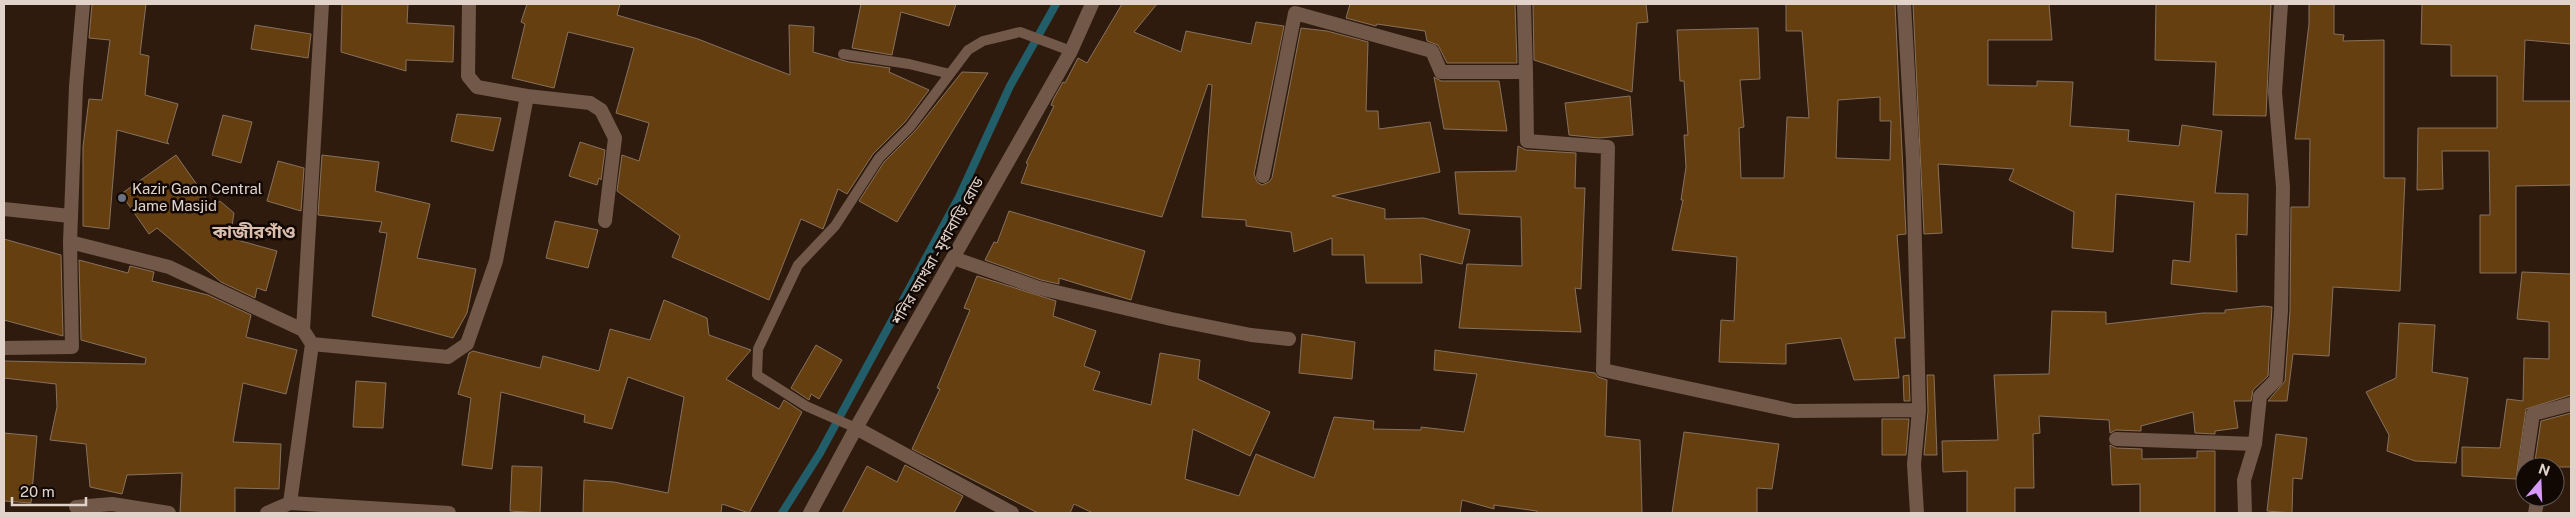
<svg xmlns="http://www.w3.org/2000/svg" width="2575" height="517" font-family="'Public Sans','Noto Sans Bengali',sans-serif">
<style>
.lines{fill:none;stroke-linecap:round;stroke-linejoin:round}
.stream{stroke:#225e6a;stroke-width:8}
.building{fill:#663f11;stroke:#86715d;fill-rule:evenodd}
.service{stroke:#715849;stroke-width:10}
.minor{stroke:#715849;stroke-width:14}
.secondary{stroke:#715849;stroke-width:14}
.worship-dot{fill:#6b7280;stroke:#110804;stroke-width:2}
.labels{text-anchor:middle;stroke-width:5;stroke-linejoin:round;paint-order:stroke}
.poi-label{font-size:15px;fill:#e1d2ca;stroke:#110804;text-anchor:start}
.street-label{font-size:15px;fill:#e1d2ca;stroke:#110804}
.quarter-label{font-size:18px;font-weight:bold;fill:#dabdac;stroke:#110804}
</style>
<rect width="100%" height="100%" fill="#2f1b0d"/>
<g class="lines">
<!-- stream -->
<path class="stream" d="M782,513L820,453L959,197L1010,86L1056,4"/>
</g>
<!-- building -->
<path class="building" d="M92,4H146L140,54L149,56L145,95L178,104L167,142L169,144L117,130L109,229L83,226V147L89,99L102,100L110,40L89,38Z
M342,4H408L407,23L454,26L453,62L406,60V71L341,52Z
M527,4H620L617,15L698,39L790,75L789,25L814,27L813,52L849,62L890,68L889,72L929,90L905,122L873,154L847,194L838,189L823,229L801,219L769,300L672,257L680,236L617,191L622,155L639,161L649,123L616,113L634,48L568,32L554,88L512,78L525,24L521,22Z
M861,4H956L949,26L901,12L892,55L852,48Z
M1122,4H1157L1134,32L1181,52L1186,31L1251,44L1256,22L1284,26L1254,174L1257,182L1262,185L1269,182L1272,178L1301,28L1327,31L1368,42L1366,111H1378L1379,129L1430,122L1440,172L1332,196L1385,209V219L1424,218L1470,230L1462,264L1420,254L1422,283H1366L1364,255H1332V238L1294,252L1291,232L1246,226V220L1202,217L1212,85L1208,84L1162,217L1021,183L1028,164L1026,163L1054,106L1051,105L1054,98L1063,82L1065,83L1078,58L1087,63Z
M1350,4H1515L1517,63H1447L1438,45L1427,41L1425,31L1377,24L1376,26L1346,18Z
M1533,4H1646L1648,22L1637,23L1632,92L1534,60Z
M1786,4H1895L1906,234L1897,235L1905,338H1895L1899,378L1854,380L1841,338L1786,344V364L1719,362L1721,320L1734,321L1737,257L1672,250L1683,200H1681L1686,167L1684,135H1688L1684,81H1680L1677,30L1758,28L1760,79L1740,80L1744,127L1739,128L1741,178H1784L1787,117L1809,118L1802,31H1786ZM1880,97V121H1891L1890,160L1836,158L1838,100Z
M1913,4H2049L2052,40H1988V85L2037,86V81L2073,82L2070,126L2129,130L2128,141L2179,146L2182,125L2222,131L2215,193L2248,194L2247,235L2236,234L2237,292L2171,284L2173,260L2190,262L2194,202L2116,194L2113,252L2072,248L2074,212L2009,180L2014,169L1938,164L1942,233L1924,234Z
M2156,4H2271L2266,116L2213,115L2216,62L2155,60Z
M2309,4H2334V34L2344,35L2343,41L2384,40V178H2405L2400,291L2333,287L2329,356L2293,354L2287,401H2268L2285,381L2290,311L2291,207H2309L2310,139H2295L2309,24Z
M2422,4H2571V44L2525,40L2523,101H2571V185L2516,186V273H2480V215H2490L2489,151H2442L2443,189L2417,190L2418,128H2497V76H2451V45L2421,44Z
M255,25L311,34L308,58L251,49Z
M962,72L988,73L897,222L859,201L884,162L915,131Z
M1434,77L1441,81H1499L1507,131L1444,129Z
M1630,96L1633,135L1599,138L1569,135L1565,103Z
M457,114L501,118L493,151L451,141Z
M223,115L252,122L241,163L212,155Z
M580,142L605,150L601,180L599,178L597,185L569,176Z
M1518,146L1526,150L1576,153L1575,188H1585L1581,289L1575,288L1581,332L1459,328L1467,264L1522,266L1521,217L1459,214L1455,172L1516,171Z
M176,155L212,206L220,201L234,213L230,238L277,251L266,291L257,288L255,298L221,282L157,228L149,234L121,194Z
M322,155L379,162L375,191L430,204L417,258L476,269L467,313L453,338L372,316L387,233L379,232L382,222L318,215Z
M278,161L304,168L301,211L267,201Z
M1009,211L1145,251L1131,300L1059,278V284L1041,280L985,260L994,242L997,243Z
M555,221L598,230L588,268L546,258Z
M4,239L61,255L63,336L4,320Z
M79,260L128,273L130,266L154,272L152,281L208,295L251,315L246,337L297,350L286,394L243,383L233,442L281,444L279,489L235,488V513H180L182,473L127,475L122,494L90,487L86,444L50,440L57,407L56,384L4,378V361L145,364L146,358L81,340Z
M2522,272L2571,274V395L2526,409L2516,479L2462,476V447L2500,448L2507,399L2523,401L2524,358L2549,359V322L2517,319Z
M977,276L1056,301L1053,316L1096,331L1084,366L1100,372L1093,390L1151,405L1160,353L1200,360L1198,379L1270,412L1250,456L1193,429L1185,479L1239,496L1256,454L1314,478L1334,417L1374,421L1373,429L1421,430V427L1464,432L1477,374L1434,370L1435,350L1595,373L1598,377L1607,380L1605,436L1640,440L1642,513H1537V511L1494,505V509L1462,500L1460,513H1093L1074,504L1070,513H1038L912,449L940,389L937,388L970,310L964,308Z
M664,300L707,318L709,335L751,350L726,379L779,409L784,400L802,412L749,513L722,504L721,513H583L584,480L614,482L668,493L684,397L628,377L612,429L584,422L585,415L501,392L492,469L462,465L471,398L458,394L469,353L473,351L540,368L543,356L599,371L610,329L650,340Z
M2264,306L2272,307L2268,376L2253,390L2251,401H2234L2238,428L2215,431V434L2195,433L2193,412L2141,426V431L2116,430L2110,433L2109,420L2039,416L2040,433L2033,434L2034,488H2015V513H1967V471L1943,472L1942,441L1998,440L1994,375L2049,374L2052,311L2106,312V324L2203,313H2225V310Z
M2399,323L2435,325L2432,372L2468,378L2456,463L2415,461L2387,451L2389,435L2366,392L2396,378Z
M1302,334L1355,342L1352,379L1299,373Z
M816,345L842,360L819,399L811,394L809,400L791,388Z
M1909,375L1910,401H1904L1903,376Z
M1927,375H1934L1937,455H1924L1928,411Z
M356,381L386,383L383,428L353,427Z
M2571,413V467H2534L2541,421Z
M1882,419H1909L1906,455H1882Z
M1684,432L1779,444L1772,489L1757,488V513H1672Z
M4,433L37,436L31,503L4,501Z
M2276,434L2307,438L2302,479L2293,478L2292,513L2267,511Z
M2110,445L2116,448L2142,449V459L2197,458V451H2215V513H2140V484L2112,485Z
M905,465L963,496L954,513H842L867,466L897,482Z
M512,466L542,467L540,513L510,511Z"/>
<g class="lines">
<!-- service -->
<path class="service" d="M843,54L909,64L950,74
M856,428L806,406L757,375L758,349L798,265L835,226L879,158L910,127L968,50L983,41L1020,32L1071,51"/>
<!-- minor -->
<path class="minor" d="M83,4L76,86L70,242L169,267L303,330L312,344L290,503
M469,4L468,76L477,87L527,96L590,103L601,110L615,138L605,221
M1904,4L1913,160L1919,410L1914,464L1917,513
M1526,72L1527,141L1608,147L1603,370L1794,411L1919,410
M1263,176L1295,13L1432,51L1441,72H1526L1524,4
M4,209L70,216
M953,258L1039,288L1171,319L1251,335L1289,339
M303,330L322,4
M312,344L448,357L467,344L496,261L527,96
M4,348L72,347L70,242
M856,428L1012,513
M2116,439L2255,444
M2525,467L2533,414L2571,404
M2525,469V480
M76,507L112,504L169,513
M267,513L290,503L449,513
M2245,513L2244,480L2255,444L2260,396L2276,380L2281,311L2283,187L2275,92L2281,4
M2535,513L2538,497"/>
<!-- secondary -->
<path class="secondary" d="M810,513L856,428L1071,51L1092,4"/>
</g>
<!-- markers -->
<circle class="worship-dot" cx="122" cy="198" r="5"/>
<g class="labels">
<!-- poi labels -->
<g class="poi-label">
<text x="132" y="194">Kazir Gaon Central<tspan x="132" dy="17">Jame Masjid</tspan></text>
</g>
<!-- street labels -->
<g class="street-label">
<text transform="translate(938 251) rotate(-60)" y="5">শনির আখরা - মৃধাবাড়ি রোড</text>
</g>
<!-- quarter labels -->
<g class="quarter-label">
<text x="254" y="238">কাজীরগাঁও</text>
</g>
</g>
<!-- border -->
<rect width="2575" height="517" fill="none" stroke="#e1d2ca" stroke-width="10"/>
<!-- north arrow -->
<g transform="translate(2540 482) rotate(19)"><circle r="24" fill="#110804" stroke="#645953"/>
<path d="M0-4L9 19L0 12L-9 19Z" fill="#d89af8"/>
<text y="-8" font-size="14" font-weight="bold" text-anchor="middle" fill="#e1d2ca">N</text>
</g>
<!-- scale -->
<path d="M12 497v8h74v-8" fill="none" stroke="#e1d2ca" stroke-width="2.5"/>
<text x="20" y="497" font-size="15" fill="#e1d2ca" stroke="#110804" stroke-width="4" paint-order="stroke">20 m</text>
</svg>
